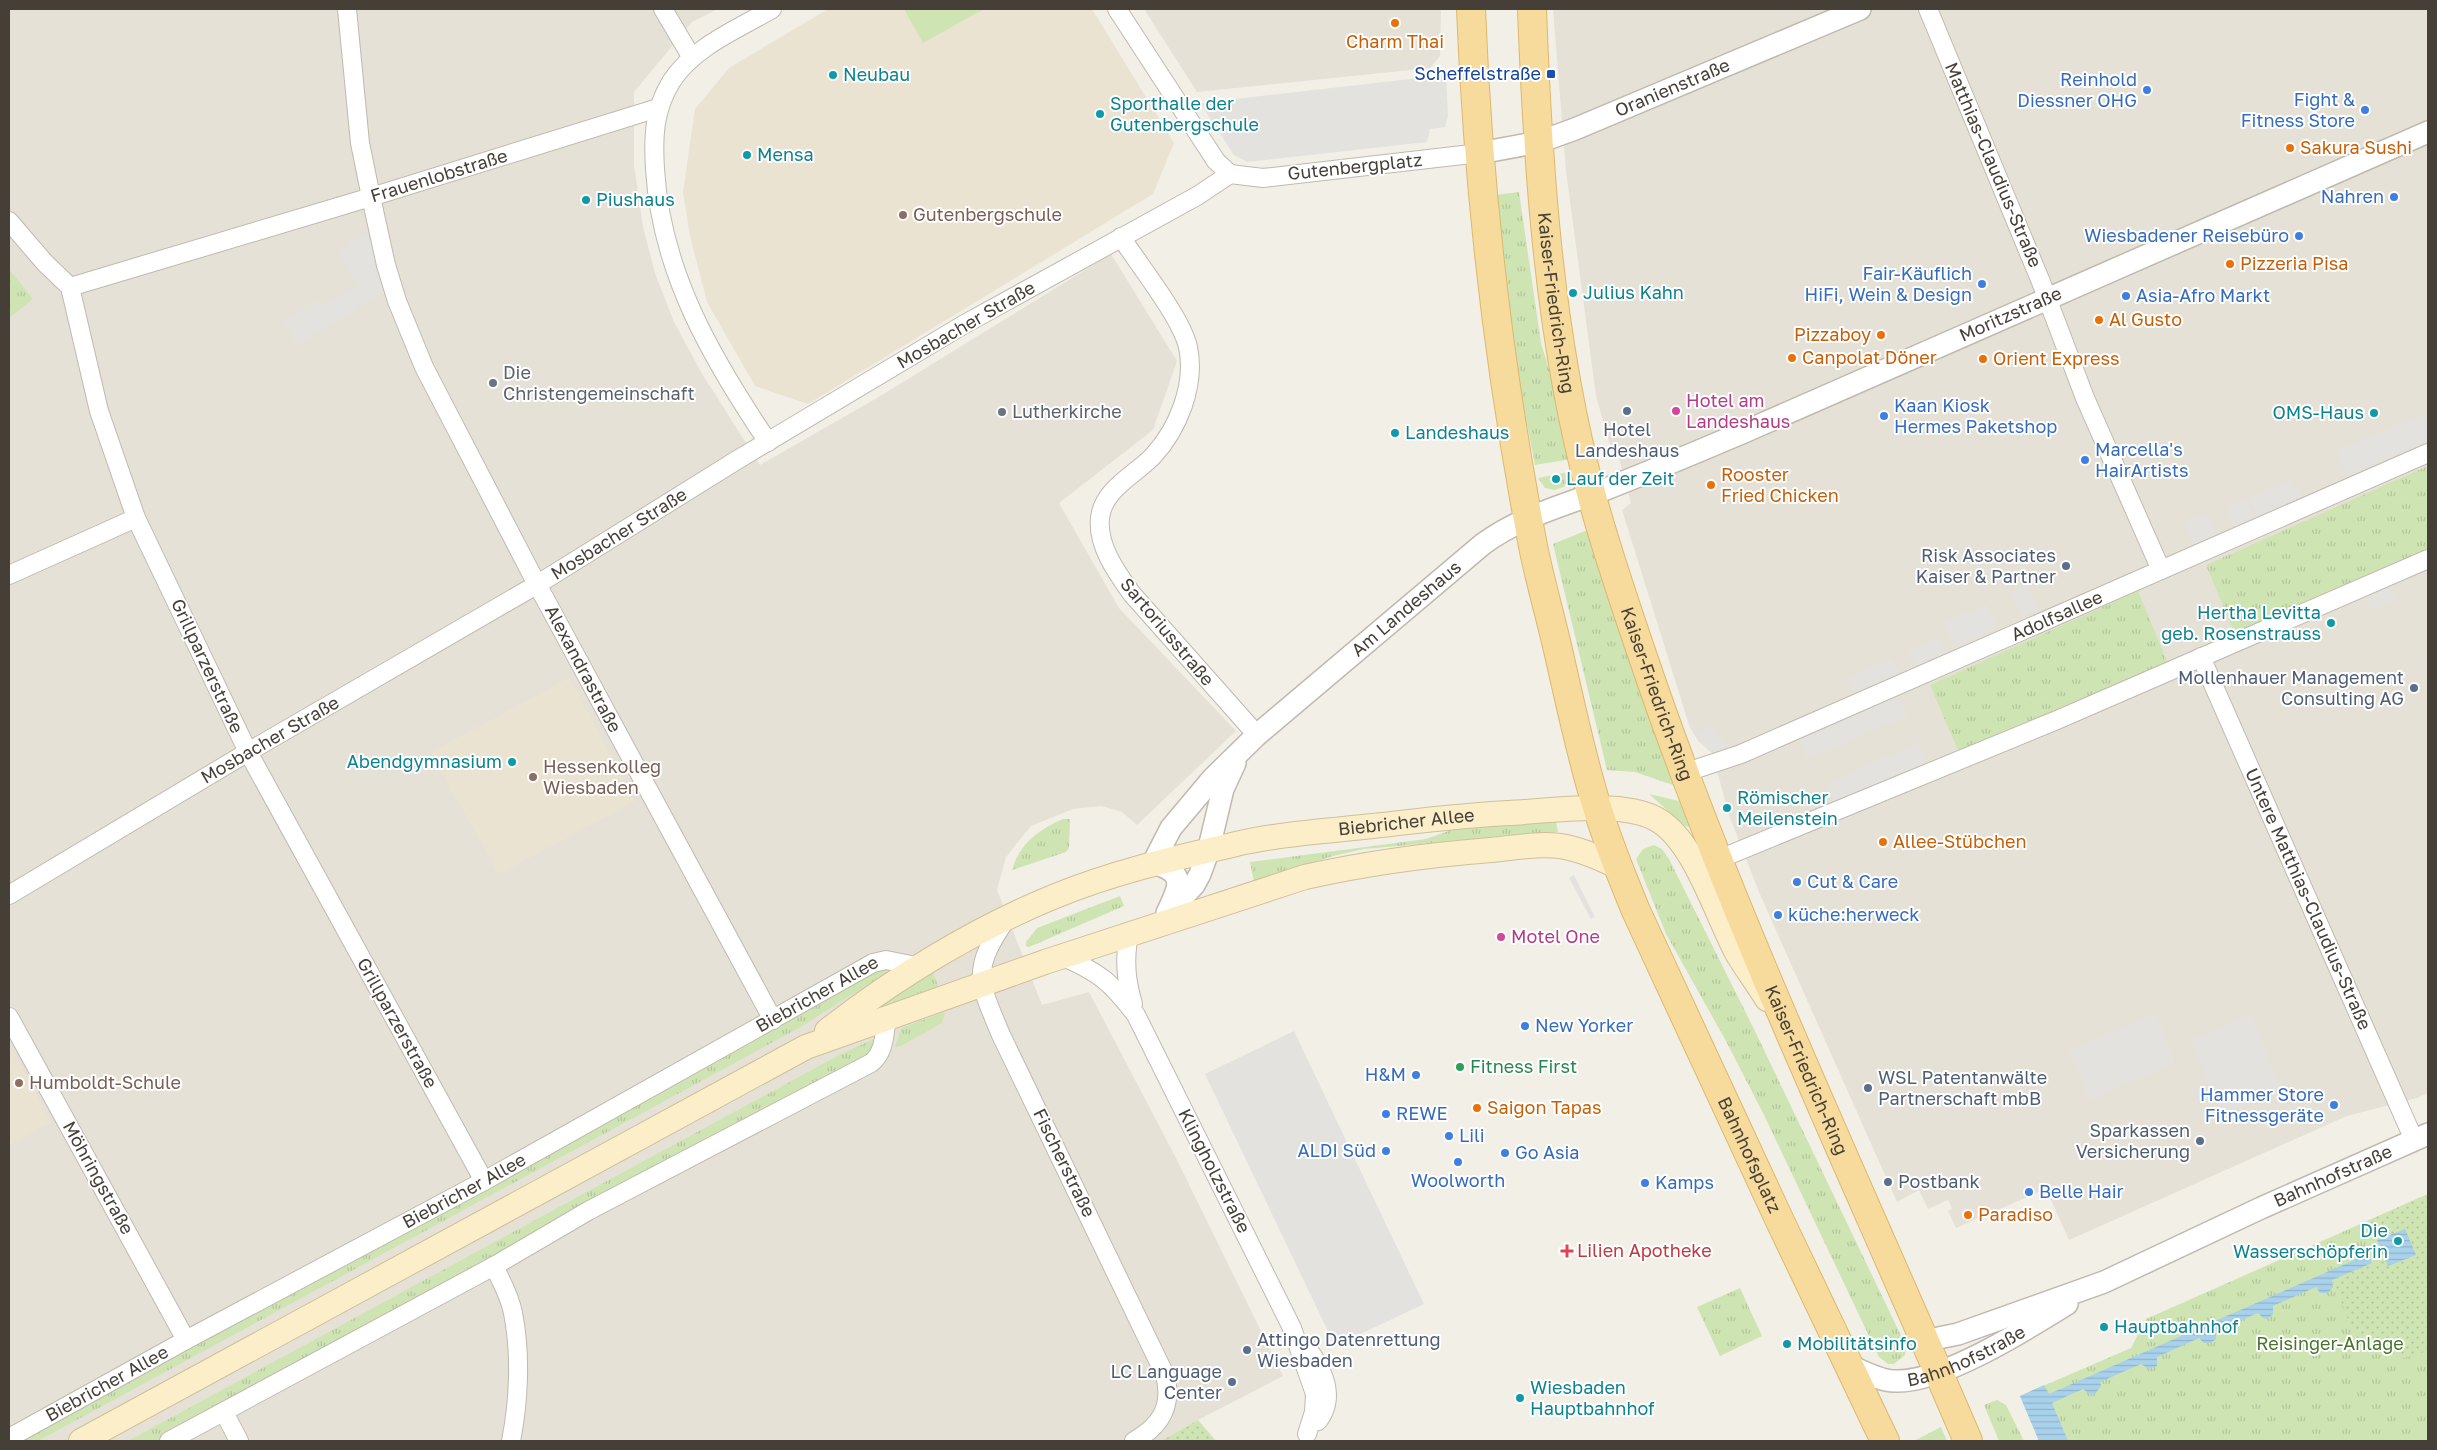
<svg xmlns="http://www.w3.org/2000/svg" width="2437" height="1450" font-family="'Golos Text',sans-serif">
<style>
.residential{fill:#e6e1d6}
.education{fill:#ebe3d2}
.grass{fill:url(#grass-tufts)}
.garden{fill:url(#garden-dots)}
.pitch{fill:#cfe4b3}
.parking{fill:#e4e2df}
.water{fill:url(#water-rules)}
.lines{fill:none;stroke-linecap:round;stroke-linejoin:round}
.minor-casing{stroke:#c0b9ae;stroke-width:20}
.tertiary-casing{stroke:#c0b9ae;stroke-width:24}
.secondary-casing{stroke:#cfc09a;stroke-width:26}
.primary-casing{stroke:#dcb86c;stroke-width:30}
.minor{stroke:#fff;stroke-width:18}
.tertiary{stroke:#fff;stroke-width:21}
.secondary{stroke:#fbeec9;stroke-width:24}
.primary{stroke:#f7db9c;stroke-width:28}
.food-dot{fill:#e8710a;stroke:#fff;stroke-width:2}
.transit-dot{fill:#1a4fb4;stroke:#fff;stroke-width:2}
.culture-dot{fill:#0f9aa8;stroke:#fff;stroke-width:2}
.shop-dot{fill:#3f7fe0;stroke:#fff;stroke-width:2}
.education-dot{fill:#8d6e63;stroke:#fff;stroke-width:2}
.worship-dot{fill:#6b7280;stroke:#fff;stroke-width:2}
.service-dot{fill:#5c6f8a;stroke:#fff;stroke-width:2}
.hotel-dot{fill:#d1479c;stroke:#fff;stroke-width:2}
.leisure-dot{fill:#2e9e5b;stroke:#fff;stroke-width:2}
.health-dot{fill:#e0444e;stroke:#fff;stroke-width:2}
.labels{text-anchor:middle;stroke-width:4;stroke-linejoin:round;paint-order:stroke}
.food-label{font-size:18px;fill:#c56008;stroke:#fff;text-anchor:start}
.transit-label{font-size:18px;fill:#164399;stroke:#fff;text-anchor:end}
.culture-label{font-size:18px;fill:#0d838f;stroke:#fff;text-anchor:start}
.shop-label{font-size:18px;fill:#366cbe;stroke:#fff;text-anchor:start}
.street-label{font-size:18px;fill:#453f37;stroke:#fff}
.education-label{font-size:18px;fill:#785e54;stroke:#fff;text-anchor:start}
.worship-label{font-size:18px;fill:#5b616d;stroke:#fff;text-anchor:start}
.hotel-label{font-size:18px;fill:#b23c85;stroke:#fff;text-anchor:start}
.service-label{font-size:18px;fill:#4e5e75;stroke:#fff;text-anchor:end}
.leisure-label{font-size:18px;fill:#27864d;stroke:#fff;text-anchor:start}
.health-label{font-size:18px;fill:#be3a42;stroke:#fff;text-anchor:start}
.park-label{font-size:18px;fill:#4a732e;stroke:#fff}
</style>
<defs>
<pattern id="grass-tufts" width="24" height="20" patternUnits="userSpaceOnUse" patternTransform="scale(1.25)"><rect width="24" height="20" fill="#cfe4b3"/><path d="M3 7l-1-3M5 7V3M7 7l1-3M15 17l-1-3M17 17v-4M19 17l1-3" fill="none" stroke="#b3c59b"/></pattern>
<pattern id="garden-dots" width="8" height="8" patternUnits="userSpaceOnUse" patternTransform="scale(1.25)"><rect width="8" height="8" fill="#cfe4b3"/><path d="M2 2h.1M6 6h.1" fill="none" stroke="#b3c59b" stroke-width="1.8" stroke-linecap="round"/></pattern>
<pattern id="water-rules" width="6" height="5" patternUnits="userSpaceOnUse" patternTransform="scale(1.25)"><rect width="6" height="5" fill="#a8d1eb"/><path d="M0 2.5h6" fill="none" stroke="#92b4ca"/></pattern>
</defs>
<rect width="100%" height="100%" fill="#f2efe7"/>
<!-- residential -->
<path class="residential" d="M9,9H718L692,22L634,92V165L643,227L655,273L674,322L701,372L760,465L877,398L1111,254L1177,361L1153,430L1059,503L1119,608L1236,731L1137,825L1122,812L1102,806L1073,809L1031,826L1006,857L997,890L1042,1005L1089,992L1176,1158L1283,1376L1198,1420L1161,1441H9Z
M1144,9H1441L1440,56L1430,68L1197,92Z
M1553,9H2428V1093L2417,1098L2347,1116L2069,1240L2046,1189L1956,1228L1948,1211L1952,1209L1948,1200L1928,1209L1919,1190L1897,1202L1759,892L1730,818L1712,753L1699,742L1690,728L1622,510L1631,503L1618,454L1611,448L1596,396L1566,171Z"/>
<!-- education -->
<path class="education" d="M828,9H1092L1174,143L1153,194L808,404L755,386L707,302L690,236L683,192L695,109L729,68Z
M569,678L635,801L499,874L431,752Z
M9,1045L51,1122L9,1145Z"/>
<!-- grass -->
<path class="grass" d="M1519,192L1541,343L1561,409L1572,459L1535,465L1512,348L1495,195Z
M9,269L33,299L9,318Z
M2428,466V554L2236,637L2206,565Z
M1574,471L1564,487L1554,490L1545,488L1538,478Z
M1590,529L1610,598L1673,785L1635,772L1607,770L1553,544Z
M2138,591L2169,666L1960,755L1930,685Z
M1649,794L1679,801L1690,827L1685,826Z
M1555,817L1558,832L1364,849L1333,856L1254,882L1250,862L1426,839L1457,828Z
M1063,819H1070L1069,848L1066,852L1012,870C1020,843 1038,830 1063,819Z
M1654,845L1662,849L1669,859L1752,1025L1906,1346L1905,1355L1894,1364H1888L1879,1357L1764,1115L1726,1041L1666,934L1636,859L1643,849Z
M1120,896L1124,906L1029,947L1026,946V942L1037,928Z
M879,966H886V973L799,1028L38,1441H14Z
M933,973L939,988L875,1012L876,1007Z
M945,1012L942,1023L901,1046L895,1047L901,1028Z
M874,1039L872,1054L157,1441H128L841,1054Z
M2428,1194V1441H2039L2020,1396L2131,1348L2146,1319Z
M1740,1288L1762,1336L1720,1356L1697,1307Z
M1997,1400L2006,1405L2024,1441H1999L1984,1405Z
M1941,1427L1947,1441H1914Z"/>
<!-- garden -->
<path class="garden" d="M2428,1194V1351L2404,1358L2373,1352L2361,1343L2352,1329L2332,1280L2383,1260L2367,1221Z
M1198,1420L1216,1441H1161Z"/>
<!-- pitch -->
<path class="pitch" d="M904,9H984L923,43Z"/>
<!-- parking -->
<path class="parking" d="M1446,75L1448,116L1445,127L1430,129L1427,142L1247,162L1234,155L1200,103Z
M366,232L386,291L297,345L283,321L318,300L322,305L356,286L339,252Z
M2423,414L2428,427V441L2347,475L2336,451Z
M2292,480L2300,498L2257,517L2248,497Z
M2246,499L2254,518L2234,527L2226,507Z
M2208,513L2216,535L2194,544L2184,523Z
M2389,582L2396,599L2371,610L2364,592Z
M2028,586L2038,609L2021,616L2011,593Z
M1987,604L1997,627L1954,646L1943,623Z
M1940,637L1946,652L1916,665L1909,650Z
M1892,659L1898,674L1853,693L1847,677Z
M1898,697L1907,716L1808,759L1799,739Z
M1709,726L1730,747L1713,752L1702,743L1695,732Z
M1918,743L1926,762L1835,802L1827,783Z
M1574,875L1595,917L1591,919L1569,878Z
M2156,1013L2175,1063L2090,1100L2069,1051Z
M2252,1014L2282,1092L2222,1116L2191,1040Z
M1294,1031L1424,1304L1335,1346L1205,1074Z"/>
<!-- water -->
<path class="water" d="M2405,1229L2416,1255L2388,1266L2377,1240Z
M2368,1254L2372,1263L2332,1280L2333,1287L2328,1293H2320L2316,1287L2273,1306V1314L2267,1319L2263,1318L2258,1313L2216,1331V1339L2211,1343H2204L2199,1338L2157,1357V1366L2149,1369L2141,1364L2100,1382L2101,1386L2095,1394L2091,1395L2083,1389L2052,1403L2068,1441H2039L2020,1396L2044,1385L2049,1394Z"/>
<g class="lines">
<defs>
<g id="minor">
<path d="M347,9L360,143L371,197L386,265L397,301L424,367L531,573L773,1020"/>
<path d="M663,9L692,58"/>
<path d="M1117,9L1216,161L1230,174"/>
<path d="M1928,9L2041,282L2085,398L2161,570"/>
<path d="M1230,174L1263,178L1480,153"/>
<path d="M9,221L45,263L70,287L99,411L136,518L248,752L484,1181"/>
<path d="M1121,237C1139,265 1181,317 1188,347C1196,385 1178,429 1153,456C1135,475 1103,489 1100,518C1097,546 1117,573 1132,594L1257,735"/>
<path d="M70,287L371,197L658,108"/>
<path d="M768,442C712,359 661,272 655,169C653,137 654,110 671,82C693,47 738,29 772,9"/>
<path d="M9,575L136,518"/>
<path d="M2201,657L2414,1140"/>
<path d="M1684,773L1741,754L2428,453"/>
<path d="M1717,860L2057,720L2428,559"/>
<path d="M9,895L248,752L538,584L737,460L963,325L1197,196L1230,174"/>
<path d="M1007,918C971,970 978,980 1001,1035L1165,1375C1173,1406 1161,1426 1134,1441"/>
<path d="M1129,934C1124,960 1126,980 1133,1004"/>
<path d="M1061,956C1099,972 1111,982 1136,1015L1292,1328L1315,1394L1314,1412L1307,1434"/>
<path d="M9,1017L186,1340"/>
<path d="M494,1266C501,1281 510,1296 513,1313C521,1353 519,1401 511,1441"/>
<path d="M1305,1345C1322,1367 1337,1396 1318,1421"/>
<path d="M224,1412L239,1441"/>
<path id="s1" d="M9,1438L186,1340L484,1181L873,963L886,960L921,967"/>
<path d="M169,1441L494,1266L588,1211L871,1063C885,1052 884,1034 887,1018"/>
</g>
<g id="tertiary">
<path id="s2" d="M1480,153L1539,142L1575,129L1860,9"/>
<path d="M1173,907L1194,885L1200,874L1208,852L1223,789L1235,763"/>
<path id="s3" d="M1167,913C1180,886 1187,873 1153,863L1171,828L1213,778L1257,735L1483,544C1520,517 1559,507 1601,491C1649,472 1697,452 1744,432C1972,331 2200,231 2428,132"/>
<path id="s4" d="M1924,1341L1958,1334L2104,1282L2261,1208L2428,1134"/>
<path id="s5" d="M1848,1365C1863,1371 1879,1381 1895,1381C1941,1383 2027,1329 2067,1304"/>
</g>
<g id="secondary">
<path id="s6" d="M827,1031C893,979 975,929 1053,897C1111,873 1171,859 1232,845C1277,834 1326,831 1373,826C1418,821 1464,815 1509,813C1549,811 1621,800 1656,819C1694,839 1716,914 1737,953C1746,968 1757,983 1767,999"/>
<path d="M81,1441L806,1047L1045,962L1305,877C1367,863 1428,855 1491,850C1513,848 1537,843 1560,846C1580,849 1599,858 1617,866"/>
</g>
<g id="primary">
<path id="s7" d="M1471,9C1478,189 1499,370 1533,546C1540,581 1550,615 1558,650C1570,702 1581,756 1597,807C1608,843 1622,877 1636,911L1779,1219L1885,1441"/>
<path id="s8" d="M1532,9C1538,172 1549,339 1592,497C1610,563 1633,628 1655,692C1745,948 1862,1192 1968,1441"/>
</g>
</defs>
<!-- minor casing -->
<use href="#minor" class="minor-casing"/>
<!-- tertiary casing -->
<use href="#tertiary" class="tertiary-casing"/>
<!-- secondary casing -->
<use href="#secondary" class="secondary-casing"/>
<!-- primary casing -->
<use href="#primary" class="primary-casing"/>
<!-- minor -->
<use href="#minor" class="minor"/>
<!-- tertiary -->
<use href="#tertiary" class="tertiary"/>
<!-- secondary -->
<use href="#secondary" class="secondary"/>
<!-- primary -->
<use href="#primary" class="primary"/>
</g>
<!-- markers -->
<g class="food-dot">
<circle cx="1395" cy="23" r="5"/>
<circle cx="2290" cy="148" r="5"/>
<circle cx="2230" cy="264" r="5"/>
<circle cx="2099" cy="320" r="5"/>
<circle cx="1881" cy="335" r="5"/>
<circle cx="1792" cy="358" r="5"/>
<circle cx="1983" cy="359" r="5"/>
<circle cx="1711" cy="485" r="5"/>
<circle cx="1883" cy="842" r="5"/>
<circle cx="1477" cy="1108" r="5"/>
<circle cx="1968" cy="1215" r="5"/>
</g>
<rect class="transit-dot" x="1546" y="69" width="10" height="10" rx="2.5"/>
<g class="culture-dot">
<circle cx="833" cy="75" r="5"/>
<circle cx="1100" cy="114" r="5"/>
<circle cx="747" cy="155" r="5"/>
<circle cx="586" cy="200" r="5"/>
<circle cx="1573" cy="293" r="5"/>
<circle cx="2374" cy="413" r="5"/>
<circle cx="1395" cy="433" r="5"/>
<circle cx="1556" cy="479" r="5"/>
<circle cx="2331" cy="623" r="5"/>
<circle cx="512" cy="762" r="5"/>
<circle cx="1727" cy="808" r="5"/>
<circle cx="2398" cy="1241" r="5"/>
<circle cx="2104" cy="1327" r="5"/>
<circle cx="1787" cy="1344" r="5"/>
<circle cx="1520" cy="1398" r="5"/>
</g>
<g class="shop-dot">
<circle cx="2147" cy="90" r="5"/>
<circle cx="2365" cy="110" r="5"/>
<circle cx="2394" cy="197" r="5"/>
<circle cx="2299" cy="236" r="5"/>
<circle cx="1982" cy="284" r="5"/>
<circle cx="2126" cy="296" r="5"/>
<circle cx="1884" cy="416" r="5"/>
<circle cx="2085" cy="460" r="5"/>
<circle cx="1797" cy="882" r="5"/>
<circle cx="1778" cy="915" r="5"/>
<circle cx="1525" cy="1026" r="5"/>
<circle cx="1416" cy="1075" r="5"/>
<circle cx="2334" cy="1105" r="5"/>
<circle cx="1386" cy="1114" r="5"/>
<circle cx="1449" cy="1136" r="5"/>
<circle cx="1386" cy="1151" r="5"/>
<circle cx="1505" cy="1153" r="5"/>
<circle cx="1458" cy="1162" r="5"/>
<circle cx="1645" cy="1183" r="5"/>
<circle cx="2029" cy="1192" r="5"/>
</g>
<g class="education-dot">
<circle cx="903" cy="215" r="5"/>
<circle cx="533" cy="777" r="5"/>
<circle cx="19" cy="1083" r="5"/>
</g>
<g class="worship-dot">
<circle cx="493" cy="383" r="5"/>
<circle cx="1002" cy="412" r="5"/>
</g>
<g class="service-dot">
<circle cx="1627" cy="411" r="5"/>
<circle cx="2066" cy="566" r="5"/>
<circle cx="2414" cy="688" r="5"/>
<circle cx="1868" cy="1088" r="5"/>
<circle cx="2200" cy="1141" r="5"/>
<circle cx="1888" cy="1182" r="5"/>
<circle cx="1247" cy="1350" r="5"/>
<circle cx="1232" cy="1382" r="5"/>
</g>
<g class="hotel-dot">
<circle cx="1676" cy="411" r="5"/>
<circle cx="1501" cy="937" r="5"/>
</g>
<circle class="leisure-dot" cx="1460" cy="1067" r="5"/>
<path class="health-dot" d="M1564.5 1243.5h5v5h5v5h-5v5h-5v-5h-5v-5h5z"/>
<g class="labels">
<!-- food labels -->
<g class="food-label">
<text x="1395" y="48" text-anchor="middle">Charm Thai</text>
<text x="2300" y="154">Sakura Sushi</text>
<text x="2240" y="270">Pizzeria Pisa</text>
<text x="2109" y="326">Al Gusto</text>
<text x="1871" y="341" text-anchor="end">Pizzaboy</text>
<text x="1802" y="364">Canpolat Döner</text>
<text x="1993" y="365">Orient Express</text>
<text x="1721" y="481">Rooster<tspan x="1721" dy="21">Fried Chicken</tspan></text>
<text x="1893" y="848">Allee-Stübchen</text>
<text x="1487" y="1114">Saigon Tapas</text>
<text x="1978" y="1221">Paradiso</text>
</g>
<!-- transit labels -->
<g class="transit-label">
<text x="1541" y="80">Scheffelstraße</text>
</g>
<!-- culture labels -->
<g class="culture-label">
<text x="843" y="81">Neubau</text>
<text x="1110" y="110">Sporthalle der<tspan x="1110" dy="21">Gutenbergschule</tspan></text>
<text x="757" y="161">Mensa</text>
<text x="596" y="206">Piushaus</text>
<text x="1583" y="299">Julius Kahn</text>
<text x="2364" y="419" text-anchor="end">OMS-Haus</text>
<text x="1405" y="439">Landeshaus</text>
<text x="1566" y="485">Lauf der Zeit</text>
<text x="2321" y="619" text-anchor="end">Hertha Levitta<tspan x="2321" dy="21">geb. Rosenstrauss</tspan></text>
<text x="502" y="768" text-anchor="end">Abendgymnasium</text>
<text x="1737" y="804">Römischer<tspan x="1737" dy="21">Meilenstein</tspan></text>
<text x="2388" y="1237" text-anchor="end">Die<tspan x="2388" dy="21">Wasserschöpferin</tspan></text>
<text x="2114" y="1333">Hauptbahnhof</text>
<text x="1797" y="1350">Mobilitätsinfo</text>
<text x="1530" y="1394">Wiesbaden<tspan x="1530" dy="21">Hauptbahnhof</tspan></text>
</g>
<!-- shop labels -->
<g class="shop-label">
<text x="2137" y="86" text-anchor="end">Reinhold<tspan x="2137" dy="21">Diessner OHG</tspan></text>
<text x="2355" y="106" text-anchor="end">Fight &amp;<tspan x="2355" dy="21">Fitness Store</tspan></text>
<text x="2384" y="203" text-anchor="end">Nahren</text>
<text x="2289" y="242" text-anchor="end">Wiesbadener Reisebüro</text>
<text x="1972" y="280" text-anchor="end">Fair-Käuflich<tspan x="1972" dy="21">HiFi, Wein &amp; Design</tspan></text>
<text x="2136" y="302">Asia-Afro Markt</text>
<text x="1894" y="412">Kaan Kiosk<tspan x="1894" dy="21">Hermes Paketshop</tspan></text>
<text x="2095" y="456">Marcella's<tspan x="2095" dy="21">HairArtists</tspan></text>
<text x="1807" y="888">Cut &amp; Care</text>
<text x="1788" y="921">küche:herweck</text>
<text x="1535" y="1032">New Yorker</text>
<text x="1406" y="1081" text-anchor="end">H&amp;M</text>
<text x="2324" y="1101" text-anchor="end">Hammer Store<tspan x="2324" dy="21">Fitnessgeräte</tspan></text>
<text x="1396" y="1120">REWE</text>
<text x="1459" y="1142">Lili</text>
<text x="1376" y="1157" text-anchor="end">ALDI Süd</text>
<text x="1515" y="1159">Go Asia</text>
<text x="1458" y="1187" text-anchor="middle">Woolworth</text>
<text x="1655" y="1189">Kamps</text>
<text x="2039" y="1198">Belle Hair</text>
</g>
<!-- street labels -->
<g class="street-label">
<text dy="6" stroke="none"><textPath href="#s2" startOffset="204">Oranienstraße</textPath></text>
<text transform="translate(1993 165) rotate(67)" y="6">Matthias-Claudius-Straße</text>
<text transform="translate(1355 167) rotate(-6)" y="6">Gutenbergplatz</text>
<text transform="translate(439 176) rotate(-17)" y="6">Frauenlobstraße</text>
<text dy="6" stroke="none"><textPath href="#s8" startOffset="295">Kaiser-Friedrich-Ring</textPath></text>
<text dy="6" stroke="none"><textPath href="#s3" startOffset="1104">Moritzstraße</textPath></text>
<text transform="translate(966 325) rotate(-30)" y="6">Mosbacher Straße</text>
<text transform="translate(619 534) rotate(-32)" y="6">Mosbacher Straße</text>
<text dy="6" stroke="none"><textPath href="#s3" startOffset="428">Am Landeshaus</textPath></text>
<text transform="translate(2057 616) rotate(-24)" y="6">Adolfsallee</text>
<text transform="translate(1167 632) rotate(50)" y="6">Sartoriusstraße</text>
<text transform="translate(207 666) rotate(65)" y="6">Grillparzerstraße</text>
<text transform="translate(583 669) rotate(62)" y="6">Alexandrastraße</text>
<text dy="6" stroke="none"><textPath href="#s8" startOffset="700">Kaiser-Friedrich-Ring</textPath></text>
<text transform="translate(270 740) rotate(-30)" y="6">Mosbacher Straße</text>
<text dy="6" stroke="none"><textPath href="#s6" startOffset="626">Biebricher Allee</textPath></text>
<text transform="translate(2308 899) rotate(66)" y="6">Untere Matthias-Claudius-Straße</text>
<text dy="6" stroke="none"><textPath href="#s1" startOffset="922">Biebricher Allee</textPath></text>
<text transform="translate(397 1023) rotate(61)" y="6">Grillparzerstraße</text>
<text dy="6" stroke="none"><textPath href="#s8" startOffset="1105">Kaiser-Friedrich-Ring</textPath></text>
<text dy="6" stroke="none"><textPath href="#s7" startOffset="1190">Bahnhofsplatz</textPath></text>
<text transform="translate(1064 1163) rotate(64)" y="6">Fischerstraße</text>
<text transform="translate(1214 1171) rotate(63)" y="6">Klingholzstraße</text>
<text dy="6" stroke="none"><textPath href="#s4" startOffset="442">Bahnhofstraße</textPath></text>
<text transform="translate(98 1178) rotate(61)" y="6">Möhringstraße</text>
<text dy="6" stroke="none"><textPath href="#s1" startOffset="518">Biebricher Allee</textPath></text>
<text dy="6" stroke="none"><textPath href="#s5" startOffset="126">Bahnhofstraße</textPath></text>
<text dy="6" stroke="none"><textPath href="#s1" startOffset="112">Biebricher Allee</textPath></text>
</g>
<!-- education labels -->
<g class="education-label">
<text x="913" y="221">Gutenbergschule</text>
<text x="543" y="773">Hessenkolleg<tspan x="543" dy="21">Wiesbaden</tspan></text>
<text x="29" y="1089">Humboldt-Schule</text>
</g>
<!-- worship labels -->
<g class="worship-label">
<text x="503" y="379">Die<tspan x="503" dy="21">Christengemeinschaft</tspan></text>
<text x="1012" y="418">Lutherkirche</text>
</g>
<!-- hotel labels -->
<g class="hotel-label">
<text x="1686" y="407">Hotel am<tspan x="1686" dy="21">Landeshaus</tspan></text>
<text x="1511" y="943">Motel One</text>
</g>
<!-- service labels -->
<g class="service-label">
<text x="1627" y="436" text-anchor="middle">Hotel<tspan x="1627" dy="21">Landeshaus</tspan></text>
<text x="2056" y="562">Risk Associates<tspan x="2056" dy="21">Kaiser &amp; Partner</tspan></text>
<text x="2404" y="684">Mollenhauer Management<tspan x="2404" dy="21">Consulting AG</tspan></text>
<text x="1878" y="1084" text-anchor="start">WSL Patentanwälte<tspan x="1878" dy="21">Partnerschaft mbB</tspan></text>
<text x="2190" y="1137">Sparkassen<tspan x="2190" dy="21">Versicherung</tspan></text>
<text x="1898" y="1188" text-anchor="start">Postbank</text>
<text x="1257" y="1346" text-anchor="start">Attingo Datenrettung<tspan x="1257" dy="21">Wiesbaden</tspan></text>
<text x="1222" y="1378">LC Language<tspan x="1222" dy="21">Center</tspan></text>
</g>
<!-- leisure labels -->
<g class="leisure-label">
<text x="1470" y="1073">Fitness First</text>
</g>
<!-- health labels -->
<g class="health-label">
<text x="1577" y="1257">Lilien Apotheke</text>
</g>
<!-- park labels -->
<g class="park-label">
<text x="2330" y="1350">Reisinger-Anlage</text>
</g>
</g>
<!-- border -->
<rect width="2437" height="1450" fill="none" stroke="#453f37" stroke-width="20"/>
</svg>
